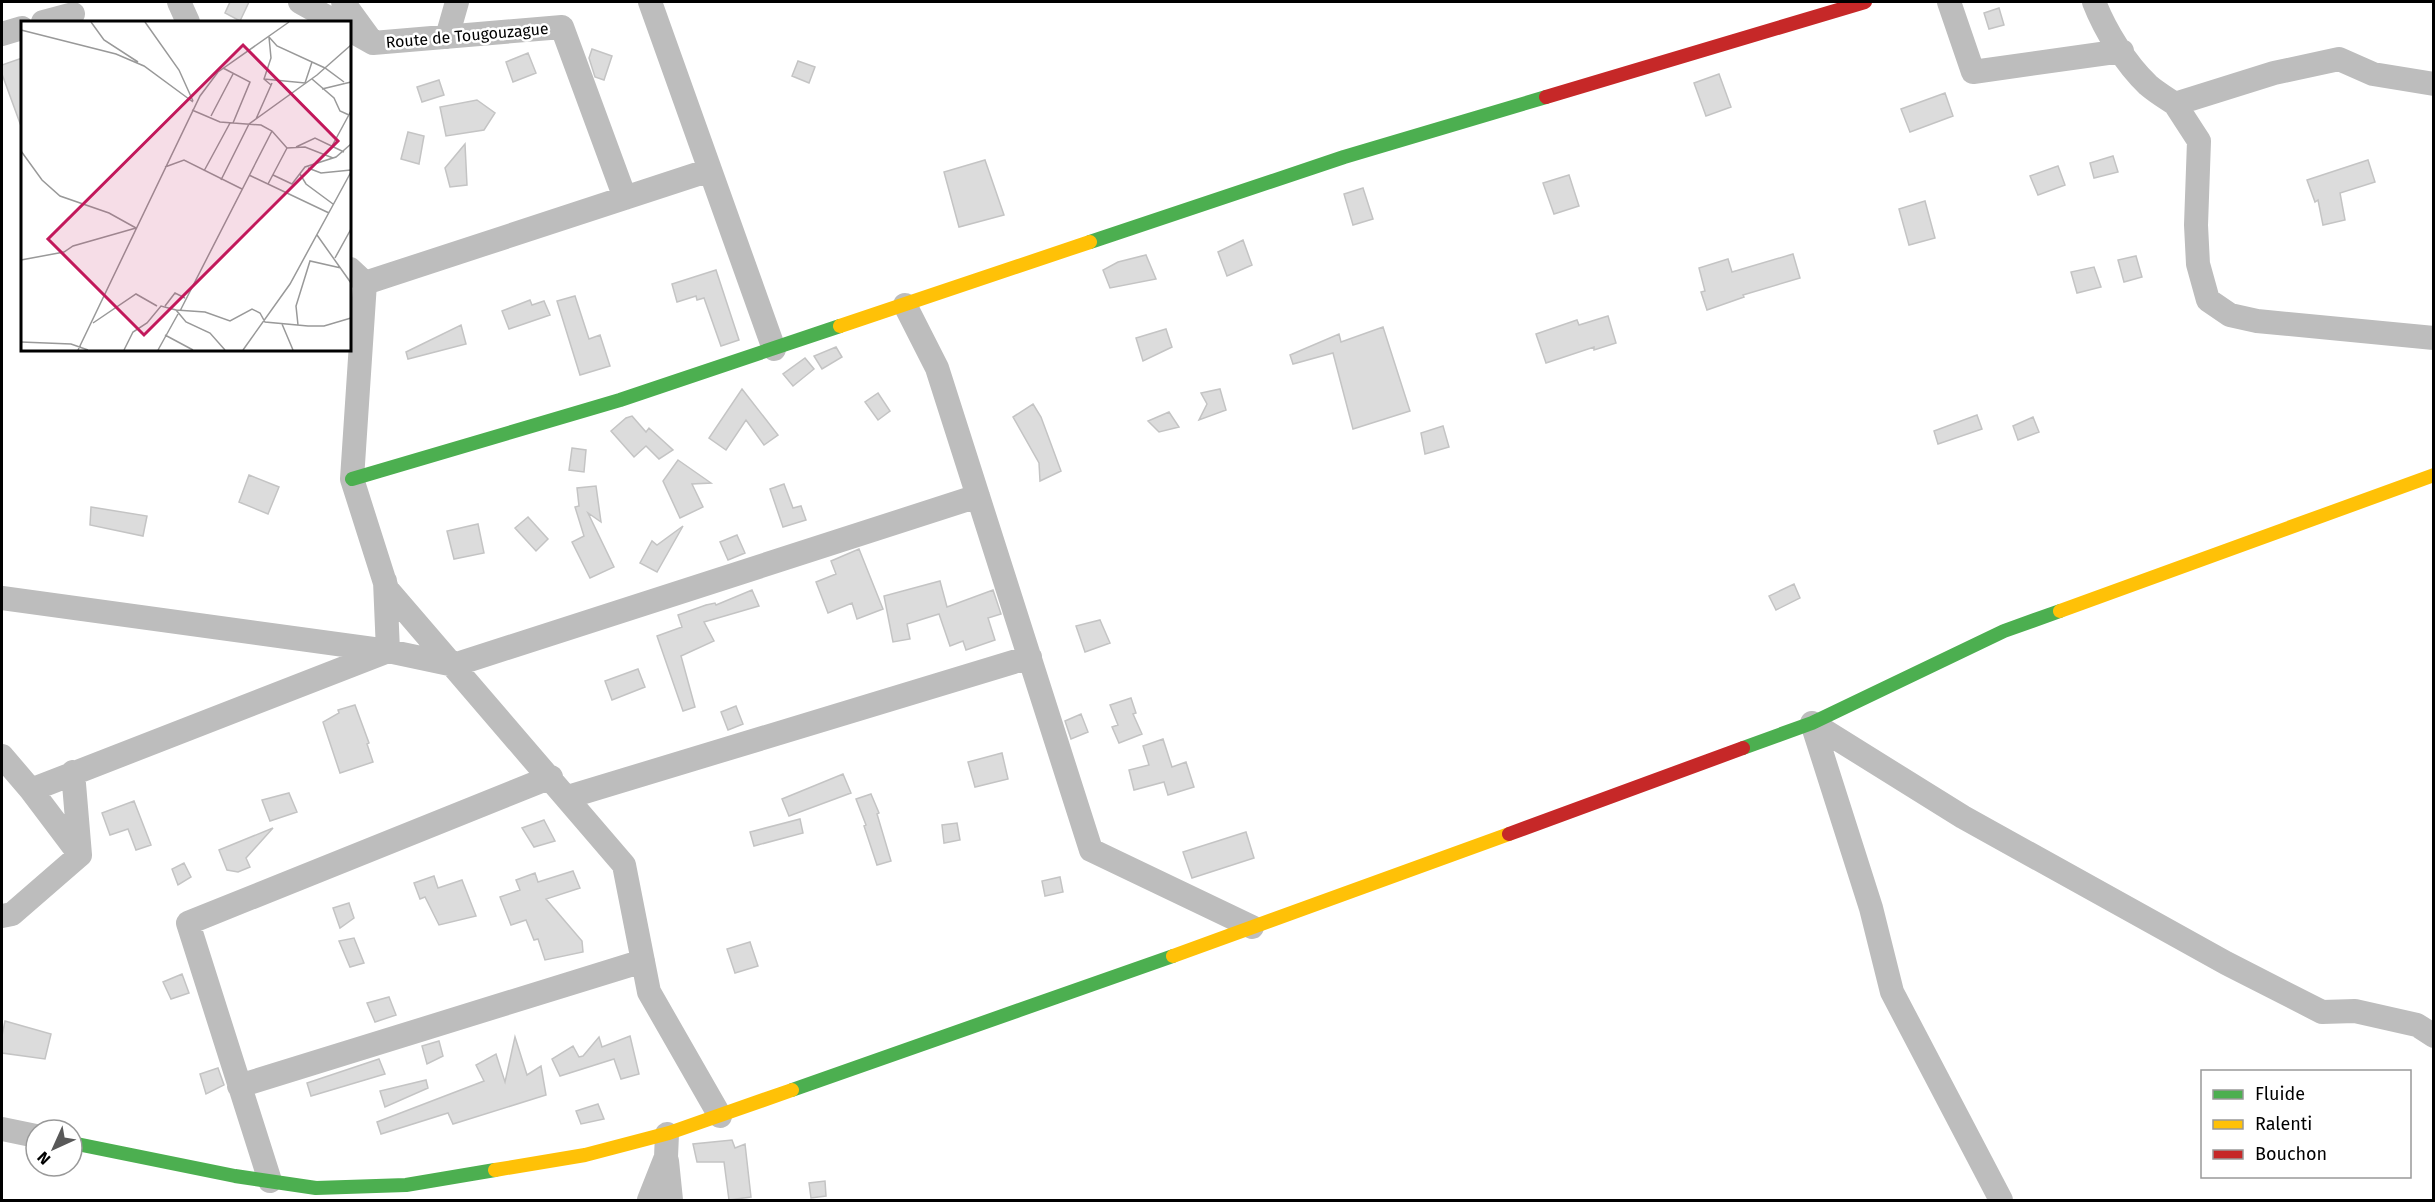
<svg xmlns="http://www.w3.org/2000/svg" width="2435" height="1202" font-family="'Fira Sans',sans-serif">
<style>
.building{fill:#dcdcdc;stroke:#c4c4c4;stroke-width:1.5}
.lines{fill:none;stroke-linecap:round;stroke-linejoin:round}
.street{stroke:#bdbdbd;stroke-width:24}
.fast{stroke:#4caf50;stroke-width:14}
.slow{stroke:#ffc107;stroke-width:14}
.jam{stroke:#c62828;stroke-width:14}
.labels{text-anchor:middle;stroke-width:5;stroke-linejoin:round;paint-order:stroke}
.street-label{font-size:16px;fill:#000;stroke:#fff}
.inset-road{fill:none;stroke:#999;stroke-width:1.5}
.view{fill:#c2185b;fill-opacity:0.15;stroke:#c2185b;stroke-width:3}
.inset-edge{fill:none;stroke:#000;stroke-width:3}
</style>
<rect width="100%" height="100%" fill="#fff"/>
<!-- building -->
<path class="building" d="M230,2H249L240,21L225,13Z
M1999,8L2004,25L1989,29L1984,13Z
M592,49L612,56L604,80L595,77L589,58Z
M528,53L536,73L513,82L506,62Z
M22,58V126H21L2,74V65Z
M798,61L815,67L809,83L792,76Z
M1719,74L1731,107L1706,116L1694,83Z
M439,80L444,95L422,102L417,87Z
M1945,93L1953,116L1910,132L1901,109Z
M477,100L495,113L484,130L446,136L440,107Z
M408,132L424,136L419,164L401,159Z
M465,144L467,185L450,187L445,168Z
M2113,156L2118,172L2094,178L2090,163Z
M985,160L1004,215L959,227L944,172Z
M2368,160L2375,182L2340,193L2345,220L2323,225L2318,200L2315,202L2307,180Z
M2058,166L2065,185L2038,195L2030,176Z
M1569,175L1579,206L1554,214L1543,183Z
M1363,188L1373,219L1353,225L1344,194Z
M1925,201L1935,238L1909,245L1899,209Z
M1243,240L1252,265L1227,276L1218,252Z
M1793,254L1800,278L1743,295L1744,297L1707,310L1701,292L1705,291L1699,268L1728,259L1732,272Z
M1146,255L1156,279L1110,288L1103,270L1118,262Z
M2136,256L2142,277L2124,282L2118,260Z
M2094,267L2101,287L2077,293L2071,272Z
M716,270L739,340L721,346L704,298L697,300L696,296L677,302L672,284Z
M575,296L589,339L600,335L610,366L580,375L557,301Z
M530,300L532,305L544,301L550,315L509,329L502,311Z
M1608,316L1616,343L1594,350V347L1546,363L1536,334L1577,320L1579,325Z
M461,325L466,344L408,359L406,352Z
M1383,327L1410,411L1353,429L1333,353L1293,364L1290,355L1339,334L1341,342Z
M1166,329L1172,347L1143,361L1136,338Z
M836,347L842,357L822,369L814,356Z
M805,358L814,369L793,386L783,374Z
M742,389L778,435L764,445L746,420L726,450L709,438Z
M1220,389L1226,410L1199,420L1207,404L1201,393Z
M878,393L890,411L878,420L865,402Z
M1033,404L1041,417L1061,471L1040,481L1039,463L1013,417Z
M1169,412L1179,427L1159,432L1148,421Z
M1977,415L1982,429L1938,444L1934,431Z
M632,416L646,432L649,428L673,450L659,459L646,446L634,457L611,431L626,418Z
M2033,417L2039,432L2018,440L2013,426Z
M1443,426L1449,447L1425,454L1421,433Z
M572,448L586,450L584,472L569,470Z
M678,460L711,483L692,484L703,507L680,518L663,481Z
M249,475L279,487L268,514L239,502Z
M784,484L793,508L801,506L806,520L783,527L770,489Z
M596,486L601,522L588,513L614,567L590,578L572,542L584,536L575,507L579,506L577,488Z
M91,507L147,516L143,536L90,525Z
M528,517L548,539L536,551L515,528Z
M478,524L484,553L454,559L447,531Z
M683,526L657,572L640,563L652,541L657,545Z
M737,535L745,553L728,560L720,542Z
M859,549L883,609L857,619L852,603L828,613L816,582L836,574L831,561Z
M940,581L947,607L993,590L1001,614L988,618L995,640L966,650L963,641L950,646L939,614L907,624L910,639L893,642L884,596Z
M1794,584L1800,598L1776,610L1769,596Z
M752,590L759,606L704,622L714,641L681,656L695,707L683,711L657,636L682,627L678,615L706,605L715,603L716,605Z
M1100,620L1110,643L1085,652L1076,626Z
M638,669L645,687L612,700L605,681Z
M1131,698L1136,713L1133,714L1142,734L1119,743L1112,727L1118,725L1110,705Z
M355,705L369,743L367,744L373,762L340,773L323,722L339,713L338,710Z
M736,706L743,724L728,730L721,712Z
M1081,714L1088,732L1071,739L1065,721Z
M1163,739L1172,767L1186,762L1194,787L1168,795L1164,782L1134,790L1129,770L1149,765L1143,746Z
M1002,753L1008,779L975,787L968,762Z
M843,774L851,793L789,816L782,799Z
M289,793L297,812L270,821L262,800Z
M871,794L879,813L877,814L891,861L877,865L864,826L866,825L856,799Z
M134,801L151,845L136,850L128,829L110,835L102,813Z
M800,819L803,833L754,846L750,832Z
M544,820L555,841L534,847L522,828Z
M957,823L960,840L944,843L942,825Z
M273,828L246,858L250,867L238,872L227,870L219,850Z
M1246,832L1254,858L1192,878L1183,852Z
M184,863L191,877L178,885L172,869Z
M573,871L580,888L546,899L582,941L583,952L545,960L538,939L534,940L526,920L511,925L500,897L520,890L516,880L535,873L538,882Z
M434,876L438,888L462,880L476,916L439,925L425,897L420,899L414,883Z
M1060,877L1063,892L1045,896L1042,881Z
M349,903L354,918L340,928L333,908Z
M354,938L364,963L350,967L339,941Z
M750,942L758,966L735,973L727,949Z
M182,974L189,993L171,999L163,982Z
M389,997L396,1015L375,1022L367,1003Z
M5,1021L51,1034L45,1059L2,1053V1036Z
M630,1036L639,1074L621,1079L614,1059L560,1076L552,1059L573,1046L579,1057L583,1056L599,1037L602,1047Z
M515,1037L527,1075L541,1066L546,1095L453,1124L448,1113L381,1134L377,1122L484,1081L476,1065L496,1054L505,1082Z
M439,1041L443,1056L427,1064L422,1046Z
M379,1059L385,1074L311,1096L307,1083Z
M218,1068L224,1085L206,1094L200,1074Z
M426,1080L428,1088L385,1107L380,1091Z
M598,1104L604,1119L581,1124L576,1111Z
M732,1140L735,1148L745,1144L751,1197L729,1200L724,1162H697L693,1144Z
M825,1181L826,1196L811,1198L809,1183Z"/>
<g class="lines">
<!-- street -->
<path class="street" d="M179,2L188,22
M300,2L336,22
M343,2L370,39
M650,2L774,349
M1949,2L1973,72L2122,51
M2094,2C2105,30 2125,63 2148,85C2156,92 2166,98 2175,104L2274,73L2339,59L2373,74L2434,84
M43,22L73,14
M350,30L373,43L562,27L625,198
M2,34L22,28
M447,37L457,2
M2175,104L2199,141L2196,225L2198,264L2208,300L2230,315L2257,321L2434,338
M350,269L365,283
M365,283L352,479L387,589L624,865L649,992L720,1116
M365,283L710,170
M905,305L937,368L1091,850L1252,927
M2,598L388,651L454,665L978,496
M1812,723L1963,817L2226,963L2322,1012L2355,1011L2417,1025L2434,1036
M1812,723L1871,908L1892,992L2001,1200
M2,756L31,790L80,855
M31,790L388,651L385,581
M568,797L1030,657
M2,916L12,914L80,855L73,772
M239,1086L643,961
M2,1129L36,1136
M667,1161L671,1200
M270,1181L188,923L551,777
M649,1200L666,1157L667,1134"/>
<!-- fast -->
<path class="fast" d="M1090,242L1344,157L1546,97
M352,479L620,400L840,326
M1743,748L1812,723L2004,631L2060,611
M792,1090L1173,956
M72,1143L235,1176L316,1188L406,1185L495,1170"/>
<!-- slow -->
<path class="slow" d="M840,326L1090,242
M2060,611L2434,475
M1173,956L1509,834
M495,1170L585,1155L669,1133L792,1090"/>
<!-- jam -->
<path class="jam" d="M1546,97L1865,2
M1509,834L1743,748"/>
</g>
<g class="labels">
<!-- street labels -->
<g class="street-label">
<text transform="translate(467 35) rotate(-5)" y="6">Route de Tougouzague</text>
</g>
</g>
<!-- overview -->
<g transform="translate(21 21)">
<rect width="330" height="330" fill="#fff"/>
<path class="inset-road" d="M70,1L83,19L117,41M124,1L158,49L172,80M0,9L95,33L123,45L172,81M248,16L256,25L304,47L323,61M248,16L250,37L243,58L250,64M202,47L229,61L212,102M243,58L284,62L291,41M291,58L313,77L319,90L328,94M301,68L330,61M171,89L199,101L240,104L251,110L266,127M190,95L212,53M235,98L251,62M311,125L330,90M275,126L294,117L323,131M266,127L284,126L312,137M0,130L21,159L39,175L88,192L115,207M144,146L163,139L221,168M287,147L300,152L330,149M183,150L209,102M279,153L285,163L312,183M228,154L308,192M252,154L271,163L284,146L315,136L330,123M200,159L228,103L296,54L330,24M247,163L266,127M296,214L330,262M314,237L330,208M0,239L43,231L52,225L115,207M144,285L154,272L164,277M155,289L184,291L209,300L231,288L239,292L244,301L287,305H303L330,297M159,290L251,110M72,302L115,273L136,285M261,303L272,329M277,304L275,285L289,240L320,247M144,314L172,329M0,321L50,323L67,329M57,329L179,75L197,51L268,1M103,329L112,311L126,302L140,285L155,289L165,301L189,312L204,329M137,329L157,293M222,329L269,263L330,151"/>
<path class="view" d="M222,24L317,120L123,314L27,218Z"/>
<rect width="330" height="330" class="inset-edge"/>
</g>
<!-- border -->
<rect width="2435" height="1202" fill="none" stroke="#000000" stroke-width="6"/>
<!-- legend -->
<rect x="2201" y="1070" width="210" height="108" fill="#ffffff" stroke="#999999" stroke-width="1.5"/>
<rect x="2213" y="1090" width="30" height="9" fill="#4caf50" stroke="#999999" stroke-width="1.5"/>
<text x="2255" y="1100" font-size="18" fill="#000000">Fluide</text>
<rect x="2213" y="1120" width="30" height="9" fill="#ffc107" stroke="#999999" stroke-width="1.5"/>
<text x="2255" y="1130" font-size="18" fill="#000000">Ralenti</text>
<rect x="2213" y="1150" width="30" height="9" fill="#c62828" stroke="#999999" stroke-width="1.5"/>
<text x="2255" y="1160" font-size="18" fill="#000000">Bouchon</text>
<!-- north arrow -->
<g transform="translate(54 1148) rotate(225)"><circle r="28" fill="#ffffff" stroke="#999999" stroke-width="1.5"/>
<path d="M0-4.5L10 22L0 15L-10 22Z" fill="#595959"/>
<text y="-9" font-size="16" font-weight="bold" text-anchor="middle" fill="#000000">N</text>
</g>
</svg>
